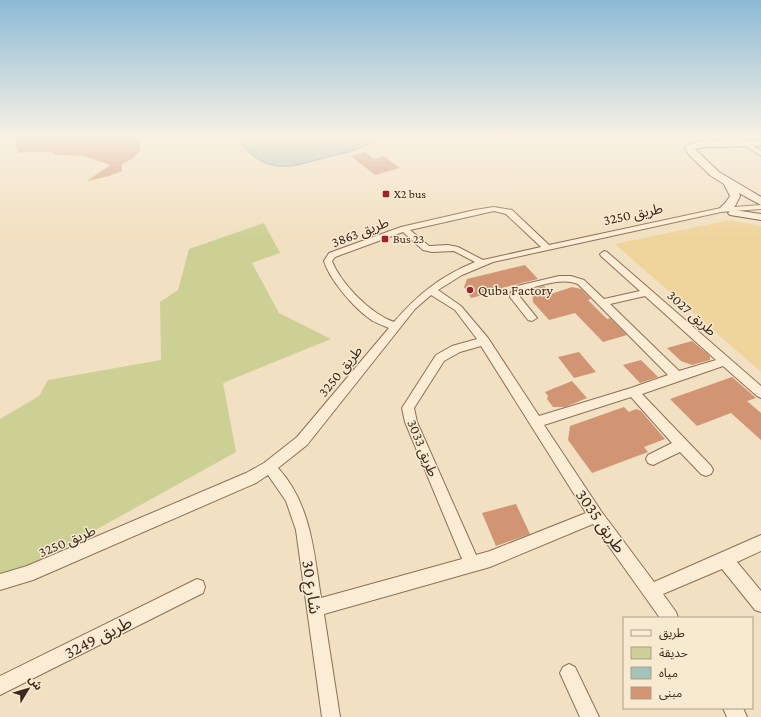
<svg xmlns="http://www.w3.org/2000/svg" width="761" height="717" font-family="'Crimson Pro','Noto Sans Arabic',serif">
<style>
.green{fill:#cdd094}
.sand{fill:#efd49c}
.water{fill:#a4c3b8;stroke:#6a9286}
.building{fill:#d29574}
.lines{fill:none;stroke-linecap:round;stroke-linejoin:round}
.street-casing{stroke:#8c7057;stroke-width:2}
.secondary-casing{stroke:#6e513a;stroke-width:2}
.street{fill:#fbedd5;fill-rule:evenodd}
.secondary{fill:#fbedd5;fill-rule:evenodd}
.poi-dot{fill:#9f222b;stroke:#f8ead1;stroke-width:1.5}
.labels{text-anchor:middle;stroke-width:3;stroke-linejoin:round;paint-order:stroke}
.far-poi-label{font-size:12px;fill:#3a291c;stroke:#f8ead1;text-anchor:start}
.street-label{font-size:14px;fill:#3a291c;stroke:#f8ead1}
.poi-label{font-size:14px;fill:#3a291c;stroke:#f8ead1;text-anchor:start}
.near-street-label{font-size:17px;fill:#3a291c;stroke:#f8ead1}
</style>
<rect width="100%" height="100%" fill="#f1e0c1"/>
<!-- green -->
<path class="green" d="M264,223L280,253L252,263L279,313L331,339L223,383L236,452L0,583V419L39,396L48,380L161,360L160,302L178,290L189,249Z"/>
<!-- sand -->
<path class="sand" d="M730,220L761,226V372L615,244Z"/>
<!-- water -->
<path class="water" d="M235,136H395C381,138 370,143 357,149C347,153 335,155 324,158C297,165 276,174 251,154C245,148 239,143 235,136Z"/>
<!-- building -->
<path class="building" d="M14,136H142L139,152L132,159L122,164V171L109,176L87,181L110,165L84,156L55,155L51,152H29L18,153Z
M365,152L374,159L384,156L400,168L375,175L351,156Z
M525,265L538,279L502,288L504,290L471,298L464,287L467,279Z
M544,286L551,294L572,287L581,289L591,299L588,300L607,319L610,318L627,335L603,342L575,313L549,320L533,302L532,289Z
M692,341L710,356V360L692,365L681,361L667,348Z
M579,352L596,372L574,378L558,357Z
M641,360L658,377L640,383L623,365Z
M732,377L756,398L747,401L761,413V440L731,413L697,426L670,399Z
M572,381L587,398L565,407H553L547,399L548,396L545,392Z
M624,407L629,412L636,409L641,411L665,439L644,447L648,452L592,473L568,440L570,426Z
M516,504L530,534L496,546L482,513Z"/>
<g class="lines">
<defs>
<path id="street" d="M743,142H747L761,151V156L743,144Z
M761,205V209L721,212L493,262L462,275L438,290L461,306L488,338L539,416L631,388L668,375L578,284C561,277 540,286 523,290L520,297L537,318L532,321L528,320L510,297L511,292L517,286L559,276H571L584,280L604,299L640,291L601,256L600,254L604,251L607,252L761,386V398L757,396L723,366L642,394L711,466L713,470L711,474L706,476L701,474L680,452L653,465L648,463L646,459L648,455L672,443L631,397L544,425L601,511L654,582L761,535V551L737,562L761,591V612L755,610L722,569L663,594L676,612L678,618H660L593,524L490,567L324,614L340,717H322L296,530L286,501L268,475L256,483L33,580L0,590V574L27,566L246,473L264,463L297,437L389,328C383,325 375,323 370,319C354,308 329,279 324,261L329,253L401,227L475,210L494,207L512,210L549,245L721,208ZM494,211L506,214L541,247L483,260L458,247L448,245L429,246L410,230ZM403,232L423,250L432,252L454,251L475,262C441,276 418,294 394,322C371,314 341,284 332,261L335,257ZM431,295L455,310L477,339L452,346L436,355L402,408L405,422L462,559L321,598C314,552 311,504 278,468L307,445L415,309ZM645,296L716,360L679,371L610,304ZM481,346L586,513L490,551L476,555L417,422L414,408L444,361L460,352Z
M197,579L203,581L205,587L203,593L0,695V676Z
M569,664L575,667L599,717H580L560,673L563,667Z
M723,708H743L747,717H727Z"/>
<path id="secondary" d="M761,140V146L705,147L695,149L719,172L761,197V205L739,193L740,196L735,206L729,211H721L719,209L726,202L730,196L724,184L711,176L689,155L685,148C696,136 745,141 761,140Z
M734,210L761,214V220L730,215L728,213L730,211Z"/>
</defs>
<!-- street casing -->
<use href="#street" class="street-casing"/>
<!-- secondary casing -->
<use href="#secondary" class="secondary-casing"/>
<!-- street -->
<use href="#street" class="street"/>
<!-- secondary -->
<use href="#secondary" class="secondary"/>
</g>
<!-- sky -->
<linearGradient id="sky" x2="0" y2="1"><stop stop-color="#8dbad5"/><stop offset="0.58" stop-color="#f9f1e3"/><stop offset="1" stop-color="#f9f1e3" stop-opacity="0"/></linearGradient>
<rect width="761" height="236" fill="url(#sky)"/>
<!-- markers -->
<g class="poi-dot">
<rect x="382" y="190" width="8" height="8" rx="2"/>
<rect x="381" y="235" width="8" height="8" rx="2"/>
<circle cx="470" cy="290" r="4"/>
</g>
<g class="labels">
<!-- far-poi labels -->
<g class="far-poi-label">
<text x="394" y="198">X2 bus</text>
<text x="393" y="243">Bus 23</text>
</g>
<!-- street labels -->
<g class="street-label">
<text transform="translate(633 214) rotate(-12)" y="5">طريق 3250</text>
<text transform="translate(360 232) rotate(-21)" y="5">طريق 3863</text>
<text transform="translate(692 313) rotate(42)" y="5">طريق 3027</text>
<text transform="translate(340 371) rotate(-51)" y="5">طريق 3250</text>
<text transform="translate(423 448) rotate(68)" y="5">طريق 3033</text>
<text transform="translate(67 541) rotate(-23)" y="5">طريق 3250</text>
</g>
<!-- poi labels -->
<g class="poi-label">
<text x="478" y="295">Quba Factory</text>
</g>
<!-- near-street labels -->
<g class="near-street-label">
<text transform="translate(601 521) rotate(55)" y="6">طريق 3035</text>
<text transform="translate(312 587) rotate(82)" y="6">شارع 30</text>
<text transform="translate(98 637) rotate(-27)" y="6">طريق 3249</text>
</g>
</g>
<!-- legend -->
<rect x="623" y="617" width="130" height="92" fill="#f8ead1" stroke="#ac9d89"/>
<rect x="631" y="630" width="20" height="6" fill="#fbedd5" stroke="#ac9d89"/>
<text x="659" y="637" font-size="12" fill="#3a291c">طريق</text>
<rect x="631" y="647" width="20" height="12" fill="#cdd094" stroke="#ac9d89"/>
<text x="659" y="657" font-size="12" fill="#3a291c">حديقة</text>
<rect x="631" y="667" width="20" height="12" fill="#a4c3b8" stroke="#ac9d89"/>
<text x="659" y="677" font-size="12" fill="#3a291c">مياه</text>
<rect x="631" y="687" width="20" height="12" fill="#d29574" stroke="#ac9d89"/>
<text x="659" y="697" font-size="12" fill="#3a291c">مبنى</text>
<!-- north arrow -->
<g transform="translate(28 689) rotate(52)" stroke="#f8ead1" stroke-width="3" paint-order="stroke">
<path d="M0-3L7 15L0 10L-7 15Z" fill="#3a291c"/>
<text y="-6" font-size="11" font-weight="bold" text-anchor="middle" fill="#3a291c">ش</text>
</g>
</svg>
